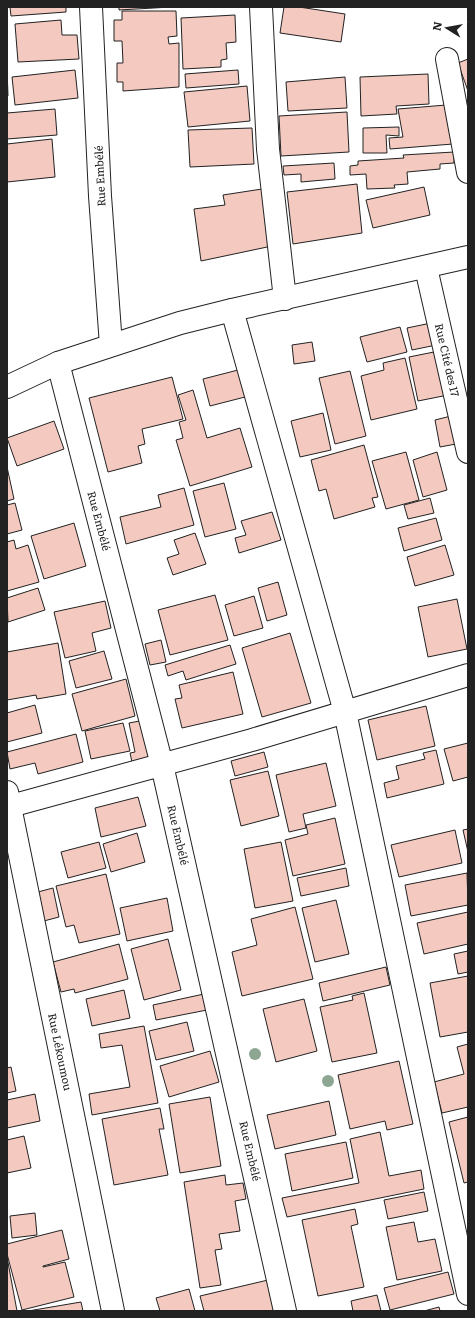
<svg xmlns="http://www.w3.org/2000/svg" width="475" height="1318" font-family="Literata,serif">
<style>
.building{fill:#f3c9c0;stroke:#222}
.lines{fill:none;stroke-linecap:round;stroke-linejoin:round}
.minor-casing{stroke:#222;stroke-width:24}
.trunk-casing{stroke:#222;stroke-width:24}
.minor{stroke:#fff;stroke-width:22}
.trunk{stroke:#fff;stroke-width:22}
.tree{fill:#8da692}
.labels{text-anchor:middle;stroke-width:3;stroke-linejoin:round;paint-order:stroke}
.street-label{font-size:11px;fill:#222;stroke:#fff}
</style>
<rect width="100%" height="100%" fill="#fff"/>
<!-- building -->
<path class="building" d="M10,7H66V12L11,16Z
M119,7H171L119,10Z
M284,7H299L345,14L341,42L280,33Z
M122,11H176L177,36L168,37L169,44L179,43V87L123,91V82H117V63H123L122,41H114V20H122Z
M235,15L236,42L226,43L227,59L221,60V67L183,69L181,18Z
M61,20L62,35H77L79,59L18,62L15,24Z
M468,59V91L458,63Z
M7,68L8,96H7Z
M75,70L78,98L15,105L12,77Z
M238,70L239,84L186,88L185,74Z
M428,74L429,104L396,106L397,114L361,116L360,77Z
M345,77L347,108L288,111L286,82Z
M247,86L250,121L188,127L184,92Z
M446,105L453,144L390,149L389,138L403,137L398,109Z
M55,109L57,135L7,139V113Z
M347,112L349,152L281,156L279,116Z
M399,127V136L386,135L387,153H363V128Z
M252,128L254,164L190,167L188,130Z
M52,139L55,177L7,182V144Z
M454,152V163L440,164V169L407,172L408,184L394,185L395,188L367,189L366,174L350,175V166L358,165V161L404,158L403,155Z
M334,163L335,179L301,182V174L284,175L283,166Z
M357,184L362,233L293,244L287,192Z
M424,187L430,215L373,228L366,200Z
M262,189L272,246L201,261L194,209L225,205L223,195Z
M436,322L441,344L412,350L407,328Z
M400,327L407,352L367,362L360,337Z
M312,342L315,361L294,364L292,345Z
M439,351L448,395L418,401L409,357Z
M405,358L417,409L371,420L361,376L384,370L383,363Z
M238,370L245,397L210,406L203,379Z
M350,371L366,436L335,444L319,378Z
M172,377L183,419L142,429L145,444L138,446L142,463L108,472L89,398Z
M193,390L207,438L240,428L252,467L190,486L176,440L183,438L179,422L186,420L178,395Z
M323,413L331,450L300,457L291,421Z
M451,416L456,444L440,447L435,420Z
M54,421L64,449L17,466L7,438Z
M364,445L378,497L372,498L375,507L334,519L326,489L319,491L311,460Z
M406,452L419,500L386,509L372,461Z
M437,452L447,490L423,497L413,460Z
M7,467L14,499L7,501Z
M224,483L236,529L205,537L193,491Z
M184,488L194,525L126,544L120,517L161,507L158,495Z
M430,498L434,513L408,519L404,505Z
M15,503L22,530L7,534V505Z
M272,512L281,540L239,553L235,538L246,535L241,521Z
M436,518L442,540L404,551L398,528Z
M74,523L86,566L44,579L31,536Z
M195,533L206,564L173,575L167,558L179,554L174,540Z
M14,540L16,549L28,545L39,582L7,591V542Z
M445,545L454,575L415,586L407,557Z
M278,582L287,615L267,621L258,588Z
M38,588L45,610L8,622L7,598Z
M215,595L228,640L170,655L158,610Z
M254,596L263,628L234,636L225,605Z
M457,599L467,649L428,657L418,607Z
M105,601L111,628L92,633L96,651L65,658L54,612Z
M290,633L311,703L262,717L242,648Z
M161,640L166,662L150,665L145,644Z
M58,643L66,694L37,699L36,695L7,700V652Z
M230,645L236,664L186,680L183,671L168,676L165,665Z
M104,651L112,679L76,688L69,661Z
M233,672L243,714L182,728L175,699L182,698L179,685Z
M126,679L135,716L82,731L72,694Z
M35,705L42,733L7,742V713Z
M426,706L435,746L377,760L368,720Z
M145,720L152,757L132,762L130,753L135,752L129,723Z
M123,723L130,751L91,759L85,731Z
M76,734L83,762L38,774L35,763L10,769L7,752Z
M468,743V777L453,781L444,749Z
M436,750L444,784L387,798L384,783L399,779L396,766L425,759L423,753Z
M264,752L268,767L235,776L231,761Z
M326,763L336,806L303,814L306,828L289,832L276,775Z
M268,771L279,816L241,826L230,780Z
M138,797L146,826L101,837L95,808Z
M335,818L345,864L293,876L285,840L308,834L306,825Z
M468,829V852L463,830Z
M455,830L462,863L399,877L391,845Z
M137,833L145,862L111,872L103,844Z
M99,842L106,868L68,878L61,852Z
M281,842L293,901L255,908L244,849Z
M346,868L349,886L301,896L297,878Z
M467,873L468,905L411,916L405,885Z
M106,874L120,934L79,943L74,925L66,927L56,886Z
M53,888L59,917L40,922L34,893Z
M167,898L173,931L127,941L120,908Z
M336,900L349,954L315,962L302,908Z
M295,907L313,979L242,996L232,952L257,945L251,919Z
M468,912V944L424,954L417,923Z
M168,939L181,990L144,1000L131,949Z
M119,944L128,979L75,993L74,989L61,992L53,962Z
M468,951V972L458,974L454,954Z
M386,967L390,985L323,1001L319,983Z
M468,976V1032L440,1037L430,983Z
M124,990L130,1018L92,1026L86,999Z
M364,993L377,1053L332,1062L320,1007L353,1000L352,996Z
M204,994L207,1010L156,1020L153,1005Z
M304,999L317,1051L276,1062L263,1009Z
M187,1022L194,1051L156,1060L149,1031Z
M144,1026L158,1103L92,1115L89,1094L130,1087L122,1045L101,1048L99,1034Z
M468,1044V1107L442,1113L434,1082L464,1074L457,1047Z
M210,1051L219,1082L169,1097L160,1066Z
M399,1061L413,1124L387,1130L385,1121L350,1129L338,1075Z
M11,1067L16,1091L7,1093V1068Z
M35,1094L40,1121L7,1128V1100Z
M210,1097L221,1166L180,1173L169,1104Z
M329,1101L336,1135L275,1149L267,1115Z
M160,1108L164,1129H159L168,1175L114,1185L102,1119Z
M468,1117V1182L464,1183L449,1122Z
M380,1132L389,1176L421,1170L424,1189L287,1217L282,1198L359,1183L350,1139Z
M24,1136L31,1168L7,1173V1140Z
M346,1142L353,1178L292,1191L285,1154Z
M225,1175L226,1185L243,1183L246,1199L235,1201L240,1231L219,1234L222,1249L215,1250L221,1285L200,1288L184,1182Z
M424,1192L428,1211L388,1219L384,1200Z
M355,1209L358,1224L351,1226L364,1287L318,1296L302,1220Z
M35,1213L37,1235L12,1238L10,1216Z
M414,1222L418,1242L435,1239L442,1271L397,1280L386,1227Z
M62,1230L69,1259L43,1266V1267L65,1262L74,1297L22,1310L7,1254V1244Z
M7,1257L17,1311H7Z
M448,1272L454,1294L390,1310L384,1288Z
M268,1280L275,1311H204L200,1296Z
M189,1289L195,1311H160L156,1298Z
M377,1295L381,1311H353L351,1301Z
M81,1302L83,1311H28Z
M439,1307L440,1311H424Z"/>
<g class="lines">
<defs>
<path id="minor" d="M91,7L100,196L111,345
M261,7L268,149L285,299
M447,59L468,172
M426,268L468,452
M232,310L345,712L468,1294
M58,363L162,765L285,1311
M7,792L113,1311
M7,807L252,740L468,675"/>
<path id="trunk" d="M7,387L58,363L180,323L232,310L468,257"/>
</defs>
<!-- minor casing -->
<use href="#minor" class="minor-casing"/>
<!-- trunk casing -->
<use href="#trunk" class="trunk-casing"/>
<!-- minor -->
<use href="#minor" class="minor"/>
<!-- trunk -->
<use href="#trunk" class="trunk"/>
</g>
<!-- trees -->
<g class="tree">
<circle cx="255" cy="1054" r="6"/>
<circle cx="328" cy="1081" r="6"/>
</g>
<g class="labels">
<!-- street labels -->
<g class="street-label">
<text transform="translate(100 176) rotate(-93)" y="4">Rue Embélé</text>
<text transform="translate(447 360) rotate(77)" y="4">Rue Cité des 17</text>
<text transform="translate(99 521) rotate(75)" y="4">Rue Embélé</text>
<text transform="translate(178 835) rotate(77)" y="4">Rue Embélé</text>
<text transform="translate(60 1052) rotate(78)" y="4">Rue Lékoumou</text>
<text transform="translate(250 1151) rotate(77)" y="4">Rue Embélé</text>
</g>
</g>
<!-- border -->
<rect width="475" height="1318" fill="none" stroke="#222222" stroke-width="16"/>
<!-- north arrow -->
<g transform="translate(447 28) rotate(281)" stroke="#ffffff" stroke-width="3" paint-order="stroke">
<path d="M0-3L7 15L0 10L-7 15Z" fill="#222222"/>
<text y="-6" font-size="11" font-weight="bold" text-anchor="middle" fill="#222222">N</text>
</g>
</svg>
